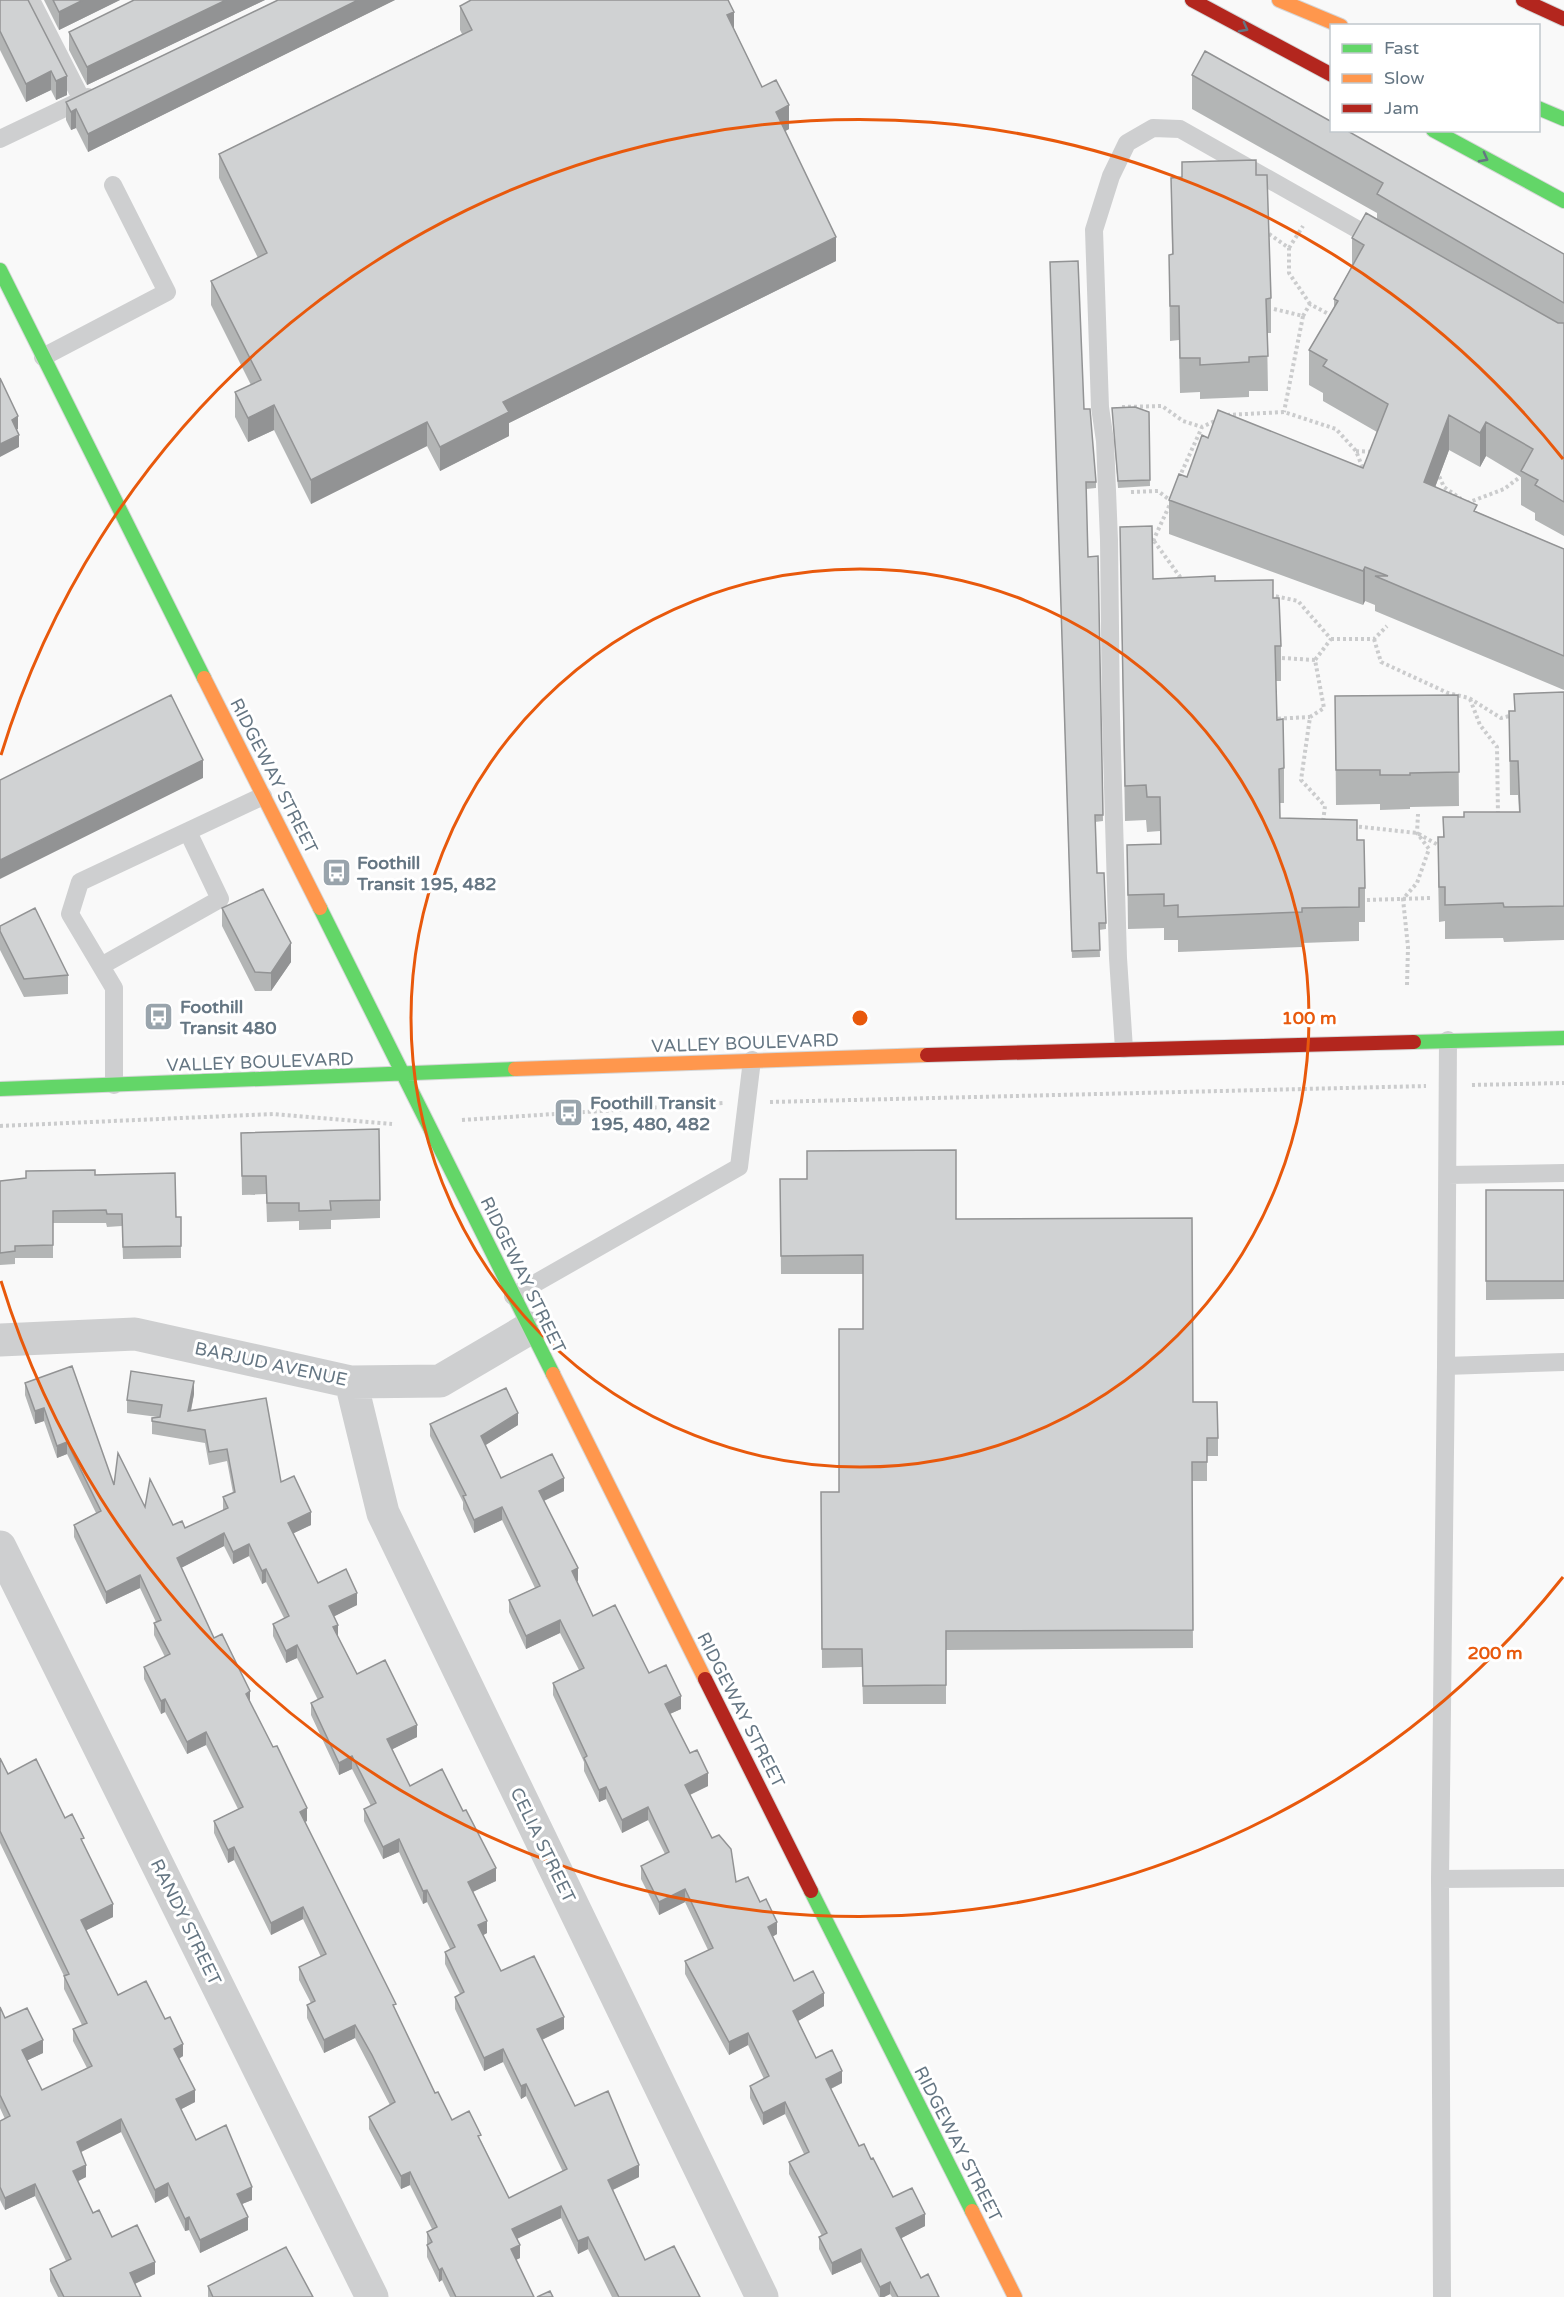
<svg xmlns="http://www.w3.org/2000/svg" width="1564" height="2297" font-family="'Varela Round',sans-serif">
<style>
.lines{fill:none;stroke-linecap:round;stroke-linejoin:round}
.fast-casing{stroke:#d5d6d7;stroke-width:16}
.slow-casing{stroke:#d5d6d7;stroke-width:16}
.jam-casing{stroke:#d5d6d7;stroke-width:16}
.path{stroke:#cbcccd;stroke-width:4;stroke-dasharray:3 3;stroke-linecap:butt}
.lane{stroke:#cecfd0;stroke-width:18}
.street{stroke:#cecfd0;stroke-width:33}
.fast{stroke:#63d668;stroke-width:14}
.slow{stroke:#ff974d;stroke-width:14}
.jam{stroke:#b3261e;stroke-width:14}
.wall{fill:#b3b5b5;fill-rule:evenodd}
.shaded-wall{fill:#929394}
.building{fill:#d0d2d3;stroke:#929394;stroke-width:1.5;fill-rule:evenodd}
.oneway{stroke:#657683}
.ring{fill:none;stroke:#e8590c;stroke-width:3}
.labels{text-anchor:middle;stroke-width:6;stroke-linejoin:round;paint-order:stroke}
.street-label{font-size:18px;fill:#657683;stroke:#fff}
.poi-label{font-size:18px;font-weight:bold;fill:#657683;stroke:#fff;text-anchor:start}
.centre{fill:#e8590c;stroke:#fff;stroke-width:3}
.ring-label{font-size:18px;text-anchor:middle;font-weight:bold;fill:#e8590c;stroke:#fff;stroke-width:6;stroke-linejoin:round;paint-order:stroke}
</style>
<rect width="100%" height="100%" fill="#f9f9f9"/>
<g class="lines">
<defs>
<path id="fast" d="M1538,108L1564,119
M1433,130L1564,201
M0,270L204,678
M320,908L553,1374
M1414,1042L1564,1038
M0,1089L515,1069
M811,1891L972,2211"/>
<path id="slow" d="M1279,0L1341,26
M204,678L320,908
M515,1069L927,1055
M553,1374L705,1679
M972,2211L1015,2297"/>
<path id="jam" d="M1192,0L1332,75
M1523,0L1564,19
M927,1055L1414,1042
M705,1679L811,1891"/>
</defs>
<!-- fast casing -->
<use href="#fast" class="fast-casing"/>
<!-- slow casing -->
<use href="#slow" class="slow-casing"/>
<!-- jam casing -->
<use href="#jam" class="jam-casing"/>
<!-- path -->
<path class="path" d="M1269,234L1289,248V273L1310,304
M1289,248L1303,226
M1274,309L1303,316L1284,412
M1303,316L1310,304L1334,317
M1122,407L1162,406L1183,421L1202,427L1217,420
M1227,415L1284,412L1336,429L1356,451L1364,471
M1356,451L1374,452
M1434,474L1439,476L1444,487L1461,499
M1179,478L1202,427
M1131,492L1158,491L1171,501
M1467,503L1504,489L1524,474
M1153,541L1171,502
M1154,541L1183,581
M1270,595L1298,601L1331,639L1315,660L1324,708L1310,717L1301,780L1325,806L1323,822
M1331,639H1374L1387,626
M1374,639L1381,662L1448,693L1469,698L1501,718L1514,715
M1282,658L1315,660
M1470,699L1480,725L1497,747L1498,815
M1272,719L1310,717
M1353,826L1417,833L1440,846
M1367,900L1430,898
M1407,985L1408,947L1403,899L1417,883L1429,849L1417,833L1418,814
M1472,1085L1564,1083
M770,1102L1426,1086
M462,1120L724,1103
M0,1126L273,1114L392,1124"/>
<!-- lane -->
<path class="lane" d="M31,0L82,100
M0,139L88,97
M43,357L167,292L113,185
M101,966L220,899L188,832
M1448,1040L1446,1366L1564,1362
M1124,1049L1118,958L1111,718L1109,540L1105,441L1100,407L1094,230L1111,176L1127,143L1153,128L1180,129L1378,241
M114,1085V988L70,914L80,882L263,796
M1448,1175L1564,1173
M513,1296L739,1167L752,1060
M1446,1366L1440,1879L1564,1878
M1440,1879L1442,2297"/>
<!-- street -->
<path class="street" d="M0,1340L135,1334L351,1382L440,1381L530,1328
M351,1382L383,1513L762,2297
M0,1547L372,2297"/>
<!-- fast -->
<use href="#fast" class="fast"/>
<!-- slow -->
<use href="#slow" class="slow"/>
<!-- jam -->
<use href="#jam" class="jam"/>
</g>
<!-- wall -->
<path class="wall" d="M0,0L67,95L56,100L51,90L26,102L0,50Z
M44,0H120L59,30Z
M134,0H265L87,85L69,50V32Z
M278,0H395L88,152L76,128L71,130L66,120V102Z
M460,6L734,29L762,87L789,129L785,131L836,261L509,423V436L440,471L427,446L311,504L274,430L248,442L235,417V392L251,385L211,305V281L258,258L219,178V154L462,34L460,30Z
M1192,75L1564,254V536L1535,520V513L1521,505V477L1486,456L1480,467L1449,450L1435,487L1477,512L1564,549V690L1375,611V605L1365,601L1363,605L1169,534V500L1187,477L1208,438L1363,468L1377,432L1323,401V393L1309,385V350L1334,308V299L1352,266V238L1377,220V213L1192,109Z
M1182,162L1256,175L1271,298V333H1267L1268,391H1249V397L1200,399V392L1180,393L1179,340L1170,341L1169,255L1172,254L1171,178L1182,177Z
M1050,262L1084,409L1096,482V488L1086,489L1088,557L1098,556L1103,821L1095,822L1097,873L1106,923V929L1099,930L1100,957L1072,958Z
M1112,408L1149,412L1150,486L1118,488Z
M1120,527L1153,579L1215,581L1273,598L1281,646V681H1276L1277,720L1284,768V803H1279L1280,818L1357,840L1365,888V922H1359V941L1302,943V947L1178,952V940H1164V928L1128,929L1127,845L1160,844V831L1147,832L1146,820L1125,821Z
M1564,692V940L1504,942L1503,938L1445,939V921L1439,922L1438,871V837H1443V817H1464L1519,812L1518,795H1510L1509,711H1514Z
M1458,695L1459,806L1410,807V809L1380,810V804L1336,805L1335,696Z
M222,908L291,962L271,991H255L222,926Z
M0,926L68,975V994L24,997L0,950Z
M241,1133L380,1200V1218L331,1220V1229L299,1230V1221L267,1222L266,1194L242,1195Z
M95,1175L176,1217H181V1258L123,1259L122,1226L107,1227L106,1223H53V1258H15V1264L0,1265V1181Z
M780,1179L956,1219L1193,1402L1218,1438V1456H1207V1481H1192L1193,1648L946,1650V1704H863L862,1667L822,1668L821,1492H839L863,1329V1274H781Z
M1486,1190H1564V1299L1486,1300Z
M25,1383L114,1485L145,1507L173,1525L185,1528L223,1511V1497L233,1493L227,1461L209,1465L205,1443L152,1434V1418L158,1417L127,1413V1400L194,1394L191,1411L281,1482L311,1525L293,1533L318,1583L357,1605L334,1616L338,1637L357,1674L417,1737L392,1749L410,1786L496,1881L473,1892L487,1933L483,1935L501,1971L564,2029L542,2040L575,2106L639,2177L613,2190L645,2260L700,2297H612L588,2249L578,2254L561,2218L517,2239L520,2258L516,2260L534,2297H450L442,2280L439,2282L427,2257V2232L432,2229L410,2185L401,2189L369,2129V2117L390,2105L355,2038L324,2053L307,2018V2005L311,2003L299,1980V1967L321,1957L303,1919L271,1935L234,1860L228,1863L214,1833V1821L238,1809L206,1745L187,1754L165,1712L161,1714L144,1679V1667L165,1657L154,1635V1623L156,1622L140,1588L106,1604L74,1537V1525L96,1513L67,1454L57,1458L44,1421L35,1424L25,1395ZM224,1546L233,1564L249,1556L262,1584L266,1582L284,1618L273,1624V1636L286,1663L297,1658L318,1700L311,1703V1715L339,1775L352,1769L371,1806L364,1809V1821L383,1859L399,1852L423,1904L427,1902L450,1949L445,1952V1964L460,1994L455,1997V2009L484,2071L503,2062L521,2099L526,2096L563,2172L509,2198L481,2141L452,2120L435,2093L305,1822L307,1821L250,1702L214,1638L181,1568Z
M430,1424L518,1425L485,1445L501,1478L564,1491L544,1501L578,1581H577L593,1616L649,1673L681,1709L670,1714L690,1753L708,1786L690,1795L712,1838L736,1882L777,1934L772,1937L794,1981L824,2006L798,2021L816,2058L842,2083L831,2089L859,2146L871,2159L893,2197L925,2226L901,2238L921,2278L939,2297H892L890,2294L884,2297H879L861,2262L832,2275L819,2249V2237L822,2236L789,2174V2162L804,2154L785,2114L763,2125L750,2098V2086L764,2079L748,2045L729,2055L685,1974V1961L708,1950L685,1902L659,1915L641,1879V1866L665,1854L648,1820L622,1833L606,1799L599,1802L584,1771V1762L553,1695V1683L579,1670L560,1633L526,1649L509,1612V1600L535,1588L502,1520L474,1533L463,1509V1502L430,1436Z
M0,1758L8,1774L65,1818L84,1844L113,1917L86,1930L118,1995L183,2056L179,2059L195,2102L181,2109L196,2140L252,2200L242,2204L248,2230L200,2253L189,2230L185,2231L168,2196L155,2203L121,2132L81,2152L86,2177L77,2181L93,2213L112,2237L155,2274L135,2284L141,2297H58L50,2281V2269L66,2261L35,2196L5,2210L0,2200V2121L5,2119L0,2108V2007L5,2018L43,2053L27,2060L42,2090L87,2068L73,2041V2029L82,2025L64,1989V1976L0,1843Z
M208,2286L313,2297H208Z"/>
<!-- shaded-wall -->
<path class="shaded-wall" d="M83,0H120L59,30V12Z
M226,0H265L87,85V67Z
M358,0H395L88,152V134Z
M734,12V36L727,15Z
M51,71V90L26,102V84Z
M67,76V95L56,100V81Z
M789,105V129L776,136V112Z
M76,109V128L71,130V112Z
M836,237V261L509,423V436L440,471V447L503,402Z
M274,405V430L248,442V418Z
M1449,415V450L1424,517V482Z
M18,416V429L12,432V420Z
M427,422V446L311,504V480Z
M1486,422V456L1480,467V433Z
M19,435V447L0,457V444Z
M1365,567V601L1363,605V571Z
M203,760V778L0,879V860Z
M291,943V962L271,991V973Z
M194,1381V1394L188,1424V1411Z
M44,1408V1421L35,1424V1411Z
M518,1413V1425L481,1448V1436Z
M67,1442V1454L57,1458V1446Z
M564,1478V1491L539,1503V1491Z
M502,1507V1520L474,1533V1520Z
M311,1512V1525L288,1536V1523Z
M224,1533V1546L177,1570V1558Z
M249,1544V1556L233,1564V1552Z
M578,1568V1581L572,1584V1571Z
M266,1569V1582L262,1584V1571Z
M140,1575V1588L106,1604V1592Z
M357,1593V1605L329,1619V1606Z
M560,1620V1633L526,1649V1636Z
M338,1625V1637L333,1627Z
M297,1645V1658L286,1663V1651Z
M250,1691V1704L246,1694Z
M681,1696V1709L665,1716V1704Z
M165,1699V1712L161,1714V1701Z
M417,1725V1737L387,1752V1739Z
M206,1732V1745L187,1754V1742Z
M352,1756V1769L339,1775V1763Z
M708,1773V1786L685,1797V1785Z
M606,1787V1799L599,1802V1790Z
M648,1807V1820L622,1833V1820Z
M307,1808V1821L300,1824V1812Z
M399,1839V1852L383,1859V1847Z
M234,1847V1860L228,1863V1850Z
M496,1868V1881L468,1894V1882Z
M685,1889V1902L659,1915V1902Z
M427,1890V1902L423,1904V1891Z
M113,1904V1917L81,1933V1920Z
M303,1907V1919L271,1935V1923Z
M487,1921V1933L478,1938V1925Z
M777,1922V1934L768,1939V1927Z
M824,1993V2006L793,2024V2011Z
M564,2017V2029L537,2042V2029Z
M355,2025V2038L324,2053V2040Z
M748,2033V2045L729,2055V2042Z
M43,2040V2053L22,2063V2050Z
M183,2044V2056L174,2061V2049Z
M503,2049V2062L484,2071V2058Z
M842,2071V2083L826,2091V2079Z
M526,2084V2096L521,2099V2086Z
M195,2090V2102L176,2112V2099Z
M785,2102V2114L763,2125V2113Z
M121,2119V2132L77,2154V2142Z
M86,2165V2177L73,2184V2171Z
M639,2165V2177L608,2192V2180Z
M410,2172V2185L401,2189V2176Z
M168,2183V2196L155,2203V2190Z
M35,2184V2196L5,2210V2198Z
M252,2187V2200L237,2206V2194Z
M561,2206V2218L512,2241V2229Z
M925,2214V2226L896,2241V2228Z
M189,2217V2230L185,2231V2219Z
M248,2217V2230L200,2253V2240Z
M588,2237V2249L578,2254V2241Z
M520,2245V2258L511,2262V2249Z
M861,2249V2262L832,2275V2263Z
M155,2262V2274L130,2286V2273Z
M442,2268V2280L439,2282V2270Z
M890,2282V2294L884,2297H880V2287Z"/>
<!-- building -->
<path class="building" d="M0,0H28L67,76L56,81L51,71L26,84L0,31Z
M53,0H83L59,12Z
M134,0H226L87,67L69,32Z
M278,0H358L88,134L76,109L71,112L66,102Z
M471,0H728L734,12L727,15L762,87L776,80L789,105L776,112L836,237L503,402L509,412L440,447L427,422L311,480L274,405L248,418L235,392L261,380L211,281L267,253L219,154L472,30L460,6Z
M1205,51L1332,122V130H1346L1564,254V303L1377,194L1383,183L1192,75Z
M1256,160V175H1267L1271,298L1266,299L1268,356L1249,357V362L1200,365V358H1180L1179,306H1170L1169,255L1173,254L1171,178L1182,177V162Z
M1366,213L1558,323H1564V502L1535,485L1538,480L1521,471L1533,449L1486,422L1480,433L1449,415L1424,482L1477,505L1474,511L1564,549V656L1375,576H1388L1365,567L1363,571L1169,500L1179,474L1187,477L1202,435L1208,438L1218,410L1363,468L1388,404L1323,366L1327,360L1309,350L1338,301L1334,299L1364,245L1352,238Z
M1078,261L1084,409H1090L1096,482H1086L1088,557L1098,556L1103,815H1095L1097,873H1104L1106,923H1099L1100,950L1072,951L1050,262Z
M0,378L18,416L12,420L19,435L0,444Z
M1135,407L1149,412L1150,480L1118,481L1112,408Z
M1152,526L1153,579L1215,576V581L1273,580V598H1279L1281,646H1275L1277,720L1283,719L1284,768L1279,769L1280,818L1357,820V840H1364L1365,888H1359V907L1302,908V912L1178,917V905L1164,906V894L1128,895L1127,845L1161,844L1160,797H1147L1146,785L1125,786L1120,527Z
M1564,692V906L1504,907L1503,903L1445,905V887H1439L1438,837H1444L1443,817H1464V812H1520L1518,761H1510L1509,711H1515L1514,694Z
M171,695L203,760L0,860V780Z
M1458,695L1459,772L1410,773V775H1380V770H1336L1335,696Z
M263,889L291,943L271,973L255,972L222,908Z
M35,908L68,975L24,979L0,931V926Z
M379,1129L380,1200L330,1201L331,1210L299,1211V1203H267L266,1176H242L241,1133Z
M956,1150V1219L1192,1218L1193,1402H1217L1218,1438H1207V1462H1192L1193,1630L946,1631V1685L863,1686L862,1649H822L821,1492H839V1329H863V1255L781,1256L780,1179H807V1151Z
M95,1170V1175L175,1173L176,1217H181V1246L123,1247L122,1214H107L106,1210L53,1211V1245L15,1246V1251L0,1253V1181L26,1178V1171Z
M1486,1190H1564V1281H1486Z
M72,1366L114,1485L118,1453L145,1507L150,1479L173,1525L182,1521L185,1528L228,1508L223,1497L235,1492L227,1449L209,1452L205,1430L152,1421V1418L160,1417L162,1405L127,1400L131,1371L194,1381L188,1411L266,1398L281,1482L294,1476L311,1512L288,1523L318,1583L346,1569L357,1593L329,1606L338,1625L333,1627L357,1674L385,1660L417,1725L387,1739L410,1786L442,1769L463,1811L466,1810L496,1868L468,1882L487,1921L478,1925L501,1971L534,1956L564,2017L537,2029L575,2106L608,2091L639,2165L608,2180L645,2260L674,2246L700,2297H619L588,2237L578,2241L561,2206L512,2229L520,2245L511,2249L534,2297H456L442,2268L439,2270L427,2245L432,2242L427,2232L437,2227L410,2172L401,2176L369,2117L395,2102L372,2055L355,2025L324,2040L307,2005L315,2001L299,1967L326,1954L303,1907L271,1923L234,1847L228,1850L214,1821L243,1807L206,1732L187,1742L165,1699L161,1701L144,1667L170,1654L154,1623L161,1620L140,1575L106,1592L74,1525L101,1511L67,1442L57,1446L44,1408L35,1411L25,1383ZM224,1533L233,1552L249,1544L262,1571L266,1569L289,1616L273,1624L286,1651L297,1645L323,1697L311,1703L339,1763L352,1756L376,1803L364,1809L383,1847L399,1839L423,1891L427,1890L455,1947L445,1952L464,1992L455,1997L484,2058L503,2049L521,2086L526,2084L567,2169L509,2198L478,2136L481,2135L469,2111L452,2120L438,2092L435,2093L393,2005L396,2004L300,1812L307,1808L277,1746L273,1747L246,1694L250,1691L222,1634L214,1638L177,1558Z
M506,1388L518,1413L481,1436L501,1478L552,1454L564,1478L539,1491L578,1568L572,1571L593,1616L615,1605L649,1673L666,1665L681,1696L665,1704L690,1753L697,1750L708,1773L685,1785L712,1838L719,1835L731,1849L736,1882L748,1877L760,1902L766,1899L777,1922L768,1927L794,1981L813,1971L824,1993L793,2011L816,2058L832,2050L842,2071L826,2079L859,2146L864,2144L871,2159L873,2158L893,2197L912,2188L925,2214L896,2228L921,2278L928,2274L939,2297H898L890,2282L880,2287L861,2249L832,2263L819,2237L827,2233L789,2162L809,2152L785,2102L763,2113L750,2086L769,2076L748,2033L729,2042L685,1961L713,1948L685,1889L659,1902L641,1866L669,1852L648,1807L622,1820L606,1787L599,1790L584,1758L587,1756L553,1683L584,1668L560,1620L526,1636L509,1600L540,1586L502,1507L474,1520L463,1496L466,1495L430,1424Z
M0,1758L8,1774L36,1759L65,1818L72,1814L84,1838L81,1839L113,1904L81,1920L118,1995L146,1981L165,2019L170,2017L183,2044L174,2049L195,2090L176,2099L196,2140L226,2125L252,2187L237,2194L248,2217L200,2240L189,2217L185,2219L168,2183L155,2190L121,2119L77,2142L86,2165L73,2171L93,2213L99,2210L112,2237L137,2225L155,2262L130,2273L141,2297H64L50,2269L71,2259L35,2184L5,2198L0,2187V2121L10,2116L0,2095V2007L5,2018L27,2008L43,2040L22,2050L42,2090L92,2066L73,2029L87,2023L64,1976L69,1974L0,1831Z
M286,2247L313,2297H213L208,2286Z
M550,2291L553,2297H537Z"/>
<!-- one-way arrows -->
<defs><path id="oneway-chevron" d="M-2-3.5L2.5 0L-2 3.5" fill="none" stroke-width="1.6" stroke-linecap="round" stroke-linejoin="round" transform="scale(1.5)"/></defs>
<g class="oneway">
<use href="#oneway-chevron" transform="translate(1244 28) rotate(28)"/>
<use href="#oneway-chevron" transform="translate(1484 158) rotate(28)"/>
</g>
<!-- distance rings -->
<g class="ring">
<circle cx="860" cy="1018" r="449"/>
<path d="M1563 1577A898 898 0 0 1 1 1281M1 755A898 898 0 0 1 1563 459"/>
</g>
<!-- icons -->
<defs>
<symbol id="bus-square" viewBox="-11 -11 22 22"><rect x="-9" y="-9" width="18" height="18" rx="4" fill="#99a4ac" stroke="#fff"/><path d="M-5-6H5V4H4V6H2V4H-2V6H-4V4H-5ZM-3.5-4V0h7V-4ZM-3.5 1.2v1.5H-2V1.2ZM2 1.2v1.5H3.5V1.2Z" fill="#fff"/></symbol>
</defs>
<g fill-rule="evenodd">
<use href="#bus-square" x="320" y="856" width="33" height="33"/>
<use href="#bus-square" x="142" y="1000" width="33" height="33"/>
<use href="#bus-square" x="552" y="1096" width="33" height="33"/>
</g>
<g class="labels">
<!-- street labels -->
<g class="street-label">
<text transform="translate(274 776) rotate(63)" y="6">RIDGEWAY STREET</text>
<text transform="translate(745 1043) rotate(-2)" y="6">VALLEY BOULEVARD</text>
<text transform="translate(260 1062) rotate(-2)" y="6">VALLEY BOULEVARD</text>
<text transform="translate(523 1275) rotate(64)" y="6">RIDGEWAY STREET</text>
<text transform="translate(271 1364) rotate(12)" y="6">BARJUD AVENUE</text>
<text transform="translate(741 1710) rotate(63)" y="6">RIDGEWAY STREET</text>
<text transform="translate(543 1845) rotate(64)" y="6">CELIA STREET</text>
<text transform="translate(186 1922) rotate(64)" y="6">RANDY STREET</text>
<text transform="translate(958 2144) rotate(63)" y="6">RIDGEWAY STREET</text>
</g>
<!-- poi labels -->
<g class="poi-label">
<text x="357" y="869">Foothill<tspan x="357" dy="21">Transit 195, 482</tspan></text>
<text x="180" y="1013">Foothill<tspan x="180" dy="21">Transit 480</tspan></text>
<text x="590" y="1109">Foothill Transit<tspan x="590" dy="21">195, 480, 482</tspan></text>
</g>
</g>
<circle cx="860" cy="1018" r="9" class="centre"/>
<g class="ring-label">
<text x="1309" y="1024">100 m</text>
<text x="1495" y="1659">200 m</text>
</g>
<!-- legend -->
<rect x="1330" y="24" width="210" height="108" fill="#ffffff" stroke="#c1c8cd" stroke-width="1.5"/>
<rect x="1342" y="44" width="30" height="9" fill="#63d668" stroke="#c1c8cd" stroke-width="1.5"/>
<text x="1384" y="54" font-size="18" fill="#657683">Fast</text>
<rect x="1342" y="74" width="30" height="9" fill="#ff974d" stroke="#c1c8cd" stroke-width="1.5"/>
<text x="1384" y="84" font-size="18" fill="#657683">Slow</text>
<rect x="1342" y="104" width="30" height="9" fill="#b3261e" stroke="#c1c8cd" stroke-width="1.5"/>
<text x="1384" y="114" font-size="18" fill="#657683">Jam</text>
</svg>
